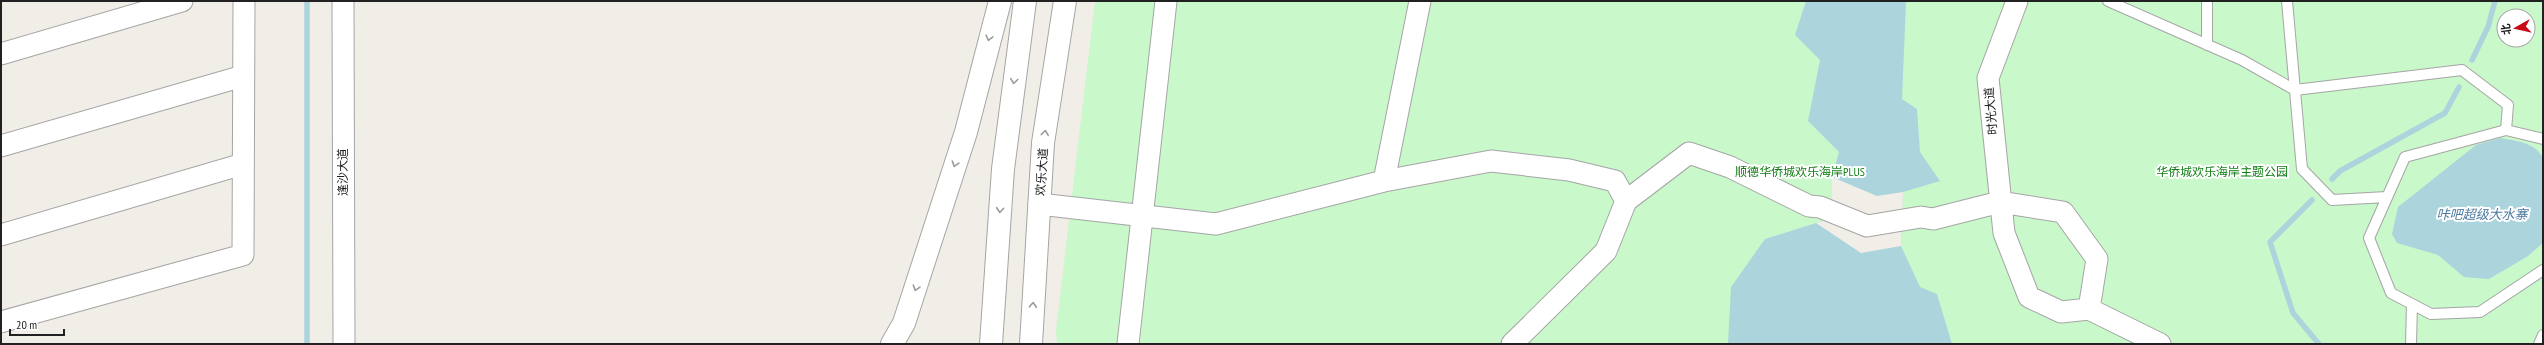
<svg xmlns="http://www.w3.org/2000/svg" width="2544" height="345" font-family="'PT Sans Narrow','Noto Sans SC',sans-serif">
<style>
.park{fill:#c9f8ca;fill-rule:evenodd}
.water{fill:#abd4dc}
.pier{fill:#f1eee8}
.lines{fill:none;stroke-linecap:round;stroke-linejoin:round}
.stream{stroke:#abd4dc;stroke-width:5.5}
.service-casing{stroke:#a5a5a5;stroke-width:12}
.minor-casing{stroke:#a5a5a5;stroke-width:23}
.tertiary-casing{stroke:#a5a5a5;stroke-width:24}
.service{stroke:#fff;stroke-width:10}
.minor{stroke:#fff;stroke-width:21}
.tertiary{stroke:#fff;stroke-width:22}
.oneway{stroke:#9b9b9b}
.labels{text-anchor:middle;stroke-width:4;stroke-linejoin:round;paint-order:stroke}
.street-label{font-size:12px;fill:#212121;stroke:#fff}
.park-label{font-size:12px;fill:#117d13;stroke:#fff}
.water-label{font-size:13px;font-style:italic;fill:#4b799e;stroke:#fff}
</style>
<rect width="100%" height="100%" fill="#f1eee8"/>
<!-- park -->
<path class="park" d="M1095,1H2543V344H1057L1056,330ZM2504,16H2528V40H2504Z"/>
<!-- water -->
<path class="water" d="M1806,1H1906L1902,99L1917,109L1920,152L1940,181L1903,192L1901,246L1920,287L1937,294L1952,344L1728,343L1731,287L1765,239L1832,218V177L1839,152L1808,121L1820,60L1795,35Z
M2500,138C2516,141 2535,142 2543,158V243L2528,256L2489,279L2464,277L2438,255L2397,243L2392,234L2398,207L2476,145Z"/>
<!-- pier -->
<path class="pier" d="M1832,177L1877,196L1903,192L1901,246L1861,253L1816,223L1832,218Z"/>
<g class="lines">
<!-- stream -->
<path class="stream" d="M2472,60L2488,27L2495,1
M2332,179L2340,171L2445,113L2459,87
M2312,200L2270,242L2293,313L2319,344
M307,344V1"/>
<defs>
<path id="service" d="M2108,1L2242,60L2295,90L2462,70L2508,105L2506,130
M2207,1V45
M2287,1L2302,169L2332,200L2387,197
M2543,139L2506,130L2405,157L2369,238L2391,293L2431,314L2480,312L2543,270
M2411,344L2412,304
M2539,344L2543,335"/>
<path id="minor" d="M343,1L344,344
M2017,1L1988,78L2004,233L2029,297L2061,312L2089,309L2160,344
M1,54L182,1
M1,146L243,76
M1384,181L1420,1
M1626,201L1689,153L1730,167L1809,206L1820,207L1867,226L1921,217L1933,219L2000,202L2063,212L2097,259L2089,309
M1039,204L1216,224L1384,181L1491,161L1569,170L1615,181L1626,201L1606,251L1512,344
M1,235L243,164
M1,322L243,255L244,1
M1128,344L1166,1"/>
<path id="tertiary" d="M892,344L904,323L966,132L1000,1
M991,344L1003,169L1025,1
M1031,344L1043,143L1065,1"/>
</defs>
<!-- service casing -->
<use href="#service" class="service-casing"/>
<!-- minor casing -->
<use href="#minor" class="minor-casing"/>
<!-- tertiary casing -->
<use href="#tertiary" class="tertiary-casing"/>
<!-- service -->
<use href="#service" class="service"/>
<!-- minor -->
<use href="#minor" class="minor"/>
<!-- tertiary -->
<use href="#tertiary" class="tertiary"/>
</g>
<!-- one-way arrows -->
<defs><path id="oneway-chevron" d="M-2-3.5L2.5 0L-2 3.5" fill="none" stroke-width="1.6" stroke-linecap="round" stroke-linejoin="round"/></defs>
<g class="oneway">
<use href="#oneway-chevron" transform="translate(989 38) rotate(104)"/>
<use href="#oneway-chevron" transform="translate(1014 81) rotate(97)"/>
<use href="#oneway-chevron" transform="translate(1045 133) rotate(-83)"/>
<use href="#oneway-chevron" transform="translate(955 164) rotate(108)"/>
<use href="#oneway-chevron" transform="translate(1000 210) rotate(95)"/>
<use href="#oneway-chevron" transform="translate(916 288) rotate(108)"/>
<use href="#oneway-chevron" transform="translate(1033 305) rotate(-87)"/>
</g>
<g class="labels">
<!-- street labels -->
<g class="street-label">
<text transform="translate(1991 111) rotate(-95)" y="4">时光大道</text>
<text transform="translate(343 172) rotate(-90)" y="4">逢沙大道</text>
<text transform="translate(1042 172) rotate(-86)" y="4">欢乐大道</text>
</g>
<!-- park labels -->
<g class="park-label">
<text x="1800" y="176">顺德华侨城欢乐海岸PLUS</text>
<text x="2222" y="176">华侨城欢乐海岸主题公园</text>
</g>
<!-- water labels -->
<g class="water-label">
<text x="2482" y="219">咔吧超级大水寨</text>
</g>
</g>
<!-- border -->
<rect width="2544" height="345" fill="none" stroke="#212121" stroke-width="4"/>
<!-- north arrow -->
<g transform="translate(2516 28) rotate(262)"><circle r="19" fill="#ffffff" stroke="#a6a6a6"/>
<path d="M0-3L7 15L0 10L-7 15Z" fill="#c90916"/>
<text y="-6" font-size="11" font-weight="bold" text-anchor="middle" fill="#212121">北</text>
</g>
<!-- scale -->
<path d="M10 329v6h54v-6" fill="none" stroke="#212121" stroke-width="2"/>
<text x="16" y="329" font-size="12" fill="#212121" stroke="#ffffff" stroke-width="3" paint-order="stroke">20 m</text>
</svg>
